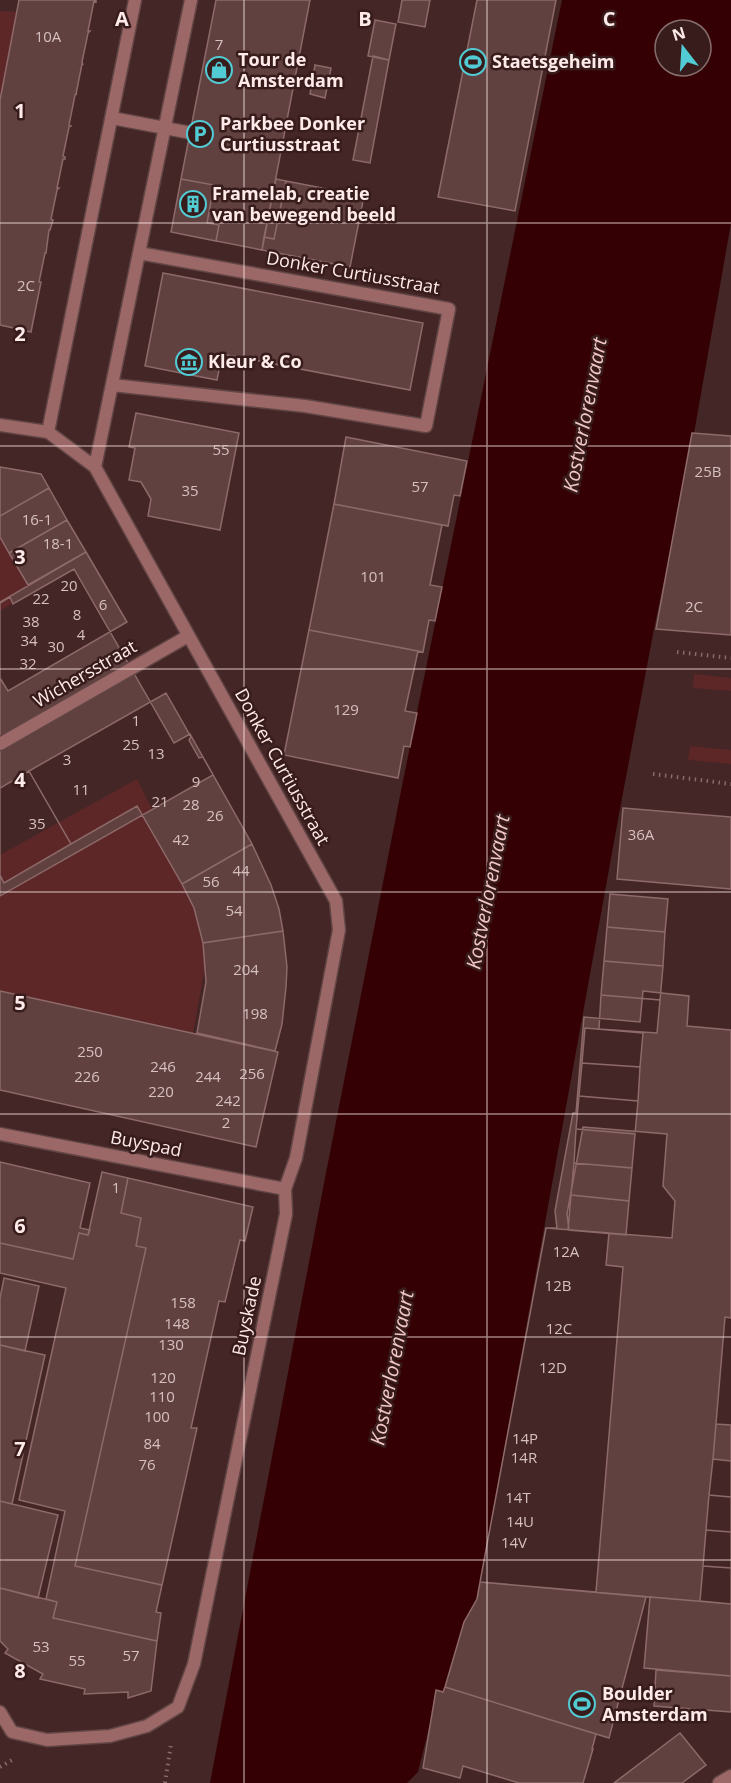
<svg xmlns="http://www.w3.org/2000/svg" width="731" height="1783" font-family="'Open Sans',sans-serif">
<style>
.green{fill:#5d2728}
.water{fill:#350004;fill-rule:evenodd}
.building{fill:#604140;stroke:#8d6a69;stroke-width:1.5;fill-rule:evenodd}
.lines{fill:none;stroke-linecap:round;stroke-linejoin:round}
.lane-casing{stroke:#614544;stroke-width:15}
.street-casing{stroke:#614544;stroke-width:15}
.path{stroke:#866c6b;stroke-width:4;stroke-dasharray:1.5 4.5;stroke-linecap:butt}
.lane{stroke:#9c6867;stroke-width:12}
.street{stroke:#9c6867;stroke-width:12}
.grid{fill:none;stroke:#feeae9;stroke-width:1.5;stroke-opacity:0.55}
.labels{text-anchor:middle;stroke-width:5;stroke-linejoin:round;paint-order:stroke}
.number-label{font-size:15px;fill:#d6c0bf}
.poi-label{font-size:18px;font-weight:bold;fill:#feeae9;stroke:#381c1c;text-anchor:start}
.street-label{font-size:18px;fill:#feeae9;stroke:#381c1c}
.water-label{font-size:20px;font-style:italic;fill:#f2c8c6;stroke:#381c1c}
.grid-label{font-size:20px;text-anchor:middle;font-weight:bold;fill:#feeae9;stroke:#381c1c;stroke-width:5;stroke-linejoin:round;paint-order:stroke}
</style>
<rect width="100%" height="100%" fill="#432625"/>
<!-- green -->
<path class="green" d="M0,11L41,13L0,169Z
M0,512L39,587L0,611Z
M694,674L731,678V691L693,688Z
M690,746L731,750V764L688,760Z
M137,779L186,877L209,945L189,1055L0,1016V855Z"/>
<!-- water -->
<path class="water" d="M562,0H731V223L690,456L654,629L619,814L478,1593L449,1694L438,1691L418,1772L407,1783H210L325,1178L402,786ZM665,30H701V66H665Z"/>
<!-- building -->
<path class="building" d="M19,0H96V2L94,1L88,31H90L88,33L82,62L83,65L82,64L76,94H77L75,95L69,125L71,126L69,127L63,156L65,157V159H63L57,188H59L57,190L51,219L53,220L50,230H49L46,253H45L39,282H41L31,332L0,325V100Z
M216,0H310L262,250L216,241L219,225L207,223L214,185L181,179Z
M402,0H430L425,27L398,22Z
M477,0H556L515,211L438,197Z
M375,20L396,24L389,60L368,56Z
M373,56L389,60L370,163L353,160Z
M315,65L331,68L325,98L310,94Z
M181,179L214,185L207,223L219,225L216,241L171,232Z
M276,179L286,181L274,239L264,237Z
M286,181L364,196L350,267L262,250L264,237L274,239Z
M163,273L423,323L410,390L222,354L217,380L145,366Z
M136,413L239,433L220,530L148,516L151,499L141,482L129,480L135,448L129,447Z
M692,433L731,436V635L656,629Z
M346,437L467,461L460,496L454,495L448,526L334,504Z
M0,467L41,474L49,488L0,516Z
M49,488L67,520L9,553L0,537V516Z
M334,504L442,525L430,585L442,587L435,621L429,620L423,652L309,630Z
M67,520L86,552L28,585L9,553Z
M86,552L127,622L8,691L0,678V602Z
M74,569L174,743L190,734L213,775L0,896V603L10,597L13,604Z
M309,630L418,651L405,711L417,713L410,747L404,746L398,778L284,755Z
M166,693L191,737L189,740L199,758L203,757L252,844L182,884L137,806L71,844L29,771Z
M29,771L71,844L4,883L0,875V788Z
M623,808L731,817V889L617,879Z
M252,844L271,885L279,909L283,931L203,943L194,908L182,884Z
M610,894L668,899L665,932L607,927Z
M607,927L665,932L663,966L604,961Z
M283,931L287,967L286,987L282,1024L275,1051L197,1033L206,982L203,943Z
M604,961L663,966L660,1000L601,995Z
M0,991L278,1052L256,1147L0,1090Z
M643,991L689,996L687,1026L731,1030V1318L725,1317L713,1459L731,1461V1604L480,1582L546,1228H557L555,1211L573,1113H576L584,1017L640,1022ZM583,1127L667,1134L663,1186L675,1201L672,1238L569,1230L567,1214Z
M601,995L660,1000L657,1033L599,1029Z
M585,1028L643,1033L640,1067L582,1063Z
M582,1063L640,1067L638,1101L579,1096Z
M579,1096L638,1101L635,1134L576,1129Z
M576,1129L635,1134L632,1168L574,1163Z
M0,1162L90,1183L80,1228L90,1230L88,1235L79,1233L73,1259L0,1243Z
M574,1163L632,1168L629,1201L571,1195Z
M102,1172L128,1178L121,1213L141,1218L136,1246L146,1248L75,1566L162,1585L156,1612L161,1613L157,1641L53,1618L57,1602L46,1599L65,1511L19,1500L66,1288L0,1273V1243L73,1259L79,1233L88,1235Z
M128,1178L253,1207L245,1241L240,1240L225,1302L219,1301L191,1428H197L162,1585L75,1566L146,1248L136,1246L141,1218L121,1213Z
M571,1195L629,1201L626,1235L568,1230Z
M546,1228L609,1233L606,1265L623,1267L596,1592L480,1582Z
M4,1278L39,1286L25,1351L0,1345V1298Z
M0,1345L45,1355L12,1504L0,1501Z
M716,1424L731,1425V1461L713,1459Z
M713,1459L731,1461V1497L709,1495Z
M709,1495L731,1497V1532L706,1530Z
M0,1501L58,1515L38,1598L0,1588Z
M706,1530L731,1532V1568L703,1566Z
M703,1566L731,1568V1604L700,1601Z
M480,1582L646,1597L609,1738L445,1687L464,1622L477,1599Z
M0,1588L57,1602L53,1618L157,1641L151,1691L128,1698V1692L84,1694L85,1689L40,1679L43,1674L5,1653L8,1649L0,1641Z
M650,1597L731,1604V1676L644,1668Z
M656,1670L731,1676V1712L654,1706Z
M445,1687L596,1734L592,1749H593L583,1783H519L463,1766L460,1778L423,1768L436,1690L443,1692Z
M680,1733L706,1765L682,1783H614Z"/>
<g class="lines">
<defs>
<path id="lane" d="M165,128L191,133
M719,1783L731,1776"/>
<path id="street" d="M112,118L165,128
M112,385L305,406L426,426L449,309L139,253
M0,425L48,432L95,467L336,901L339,930L296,1158L285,1189L286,1214L194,1664L178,1707L147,1726L110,1736L47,1740L12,1732L0,1712
M48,432L135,0
M95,467L191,0
M0,744L188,636
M0,1134L285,1189"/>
</defs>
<!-- lane casing -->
<use href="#lane" class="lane-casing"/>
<!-- street casing -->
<use href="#street" class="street-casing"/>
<!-- path -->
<path class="path" d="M677,652L731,658
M653,774L731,784
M0,1767L12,1760
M165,1783L171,1744"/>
<!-- lane -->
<use href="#lane" class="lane"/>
<!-- street -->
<use href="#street" class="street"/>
</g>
<!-- grid -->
<path class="grid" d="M244,0V1783M487,0V1783M0,223H731M0,446H731M0,669H731M0,892H731M0,1114H731M0,1337H731M0,1560H731"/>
<!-- icons -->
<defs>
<symbol id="stadium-ring" viewBox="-11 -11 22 22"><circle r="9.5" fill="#381c1c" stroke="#51ccd4" stroke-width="1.5"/><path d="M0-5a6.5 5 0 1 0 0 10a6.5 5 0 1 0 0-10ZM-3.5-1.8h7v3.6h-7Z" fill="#51ccd4"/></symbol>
<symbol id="shop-ring" viewBox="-11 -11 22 22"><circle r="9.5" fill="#381c1c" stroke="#51ccd4" stroke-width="1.5"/><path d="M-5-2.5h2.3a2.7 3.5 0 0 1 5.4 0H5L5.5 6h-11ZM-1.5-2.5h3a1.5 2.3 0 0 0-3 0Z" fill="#51ccd4"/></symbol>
<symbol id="parking-ring" viewBox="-11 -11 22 22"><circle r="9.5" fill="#381c1c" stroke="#51ccd4" stroke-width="1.5"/><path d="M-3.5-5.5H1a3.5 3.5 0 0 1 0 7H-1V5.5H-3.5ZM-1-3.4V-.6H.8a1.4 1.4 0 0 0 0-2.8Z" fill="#51ccd4"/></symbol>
<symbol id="building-ring" viewBox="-11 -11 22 22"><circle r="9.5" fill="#381c1c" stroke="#51ccd4" stroke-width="1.5"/><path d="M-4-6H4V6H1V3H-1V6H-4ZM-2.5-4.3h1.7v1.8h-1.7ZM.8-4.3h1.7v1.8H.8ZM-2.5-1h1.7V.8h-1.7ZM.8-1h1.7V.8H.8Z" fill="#51ccd4"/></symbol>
<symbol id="museum-ring" viewBox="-11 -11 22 22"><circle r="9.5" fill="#381c1c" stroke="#51ccd4" stroke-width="1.5"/><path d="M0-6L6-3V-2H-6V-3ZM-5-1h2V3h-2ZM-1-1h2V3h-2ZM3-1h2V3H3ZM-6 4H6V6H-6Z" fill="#51ccd4"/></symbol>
</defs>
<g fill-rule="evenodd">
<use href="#stadium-ring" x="458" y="47" width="30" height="30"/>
<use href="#shop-ring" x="204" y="55" width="30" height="30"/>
<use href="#parking-ring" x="185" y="119" width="30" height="30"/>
<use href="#building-ring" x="178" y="189" width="30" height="30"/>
<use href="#museum-ring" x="174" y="347" width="30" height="30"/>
<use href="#stadium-ring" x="567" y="1689" width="30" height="30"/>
</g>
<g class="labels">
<!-- number labels -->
<g class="number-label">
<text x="48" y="42">10A</text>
<text x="219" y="50">7</text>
<text x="26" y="291">2C</text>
<text x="221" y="455">55</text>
<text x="708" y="477">25B</text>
<text x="420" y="492">57</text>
<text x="190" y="496">35</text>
<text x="37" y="525">16-1</text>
<text x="58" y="549">18-1</text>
<text x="373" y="582">101</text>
<text x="69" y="591">20</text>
<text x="41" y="604">22</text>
<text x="103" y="610">6</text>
<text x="694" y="612">2C</text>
<text x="77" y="620">8</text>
<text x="31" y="627">38</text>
<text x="81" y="640">4</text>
<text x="29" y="646">34</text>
<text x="56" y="652">30</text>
<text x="28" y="669">32</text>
<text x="346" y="715">129</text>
<text x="136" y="726">1</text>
<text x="131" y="750">25</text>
<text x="156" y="759">13</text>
<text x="67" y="765">3</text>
<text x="196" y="787">9</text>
<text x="81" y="795">11</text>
<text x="160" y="807">21</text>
<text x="191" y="810">28</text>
<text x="215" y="821">26</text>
<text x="37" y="829">35</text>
<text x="641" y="840">36A</text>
<text x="181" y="845">42</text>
<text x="241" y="876">44</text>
<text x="211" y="887">56</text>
<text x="234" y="916">54</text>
<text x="246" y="975">204</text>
<text x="255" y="1019">198</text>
<text x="90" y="1057">250</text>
<text x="163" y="1072">246</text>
<text x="252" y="1079">256</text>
<text x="87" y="1082">226</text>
<text x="208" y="1082">244</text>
<text x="161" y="1097">220</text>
<text x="228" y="1106">242</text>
<text x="226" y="1128">2</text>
<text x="116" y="1193">1</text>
<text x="566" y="1257">12A</text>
<text x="558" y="1291">12B</text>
<text x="183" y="1308">158</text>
<text x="177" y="1329">148</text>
<text x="559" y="1334">12C</text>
<text x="171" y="1350">130</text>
<text x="553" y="1373">12D</text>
<text x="163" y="1383">120</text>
<text x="162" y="1402">110</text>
<text x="157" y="1422">100</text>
<text x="525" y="1444">14P</text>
<text x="152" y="1449">84</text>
<text x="524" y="1463">14R</text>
<text x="147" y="1470">76</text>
<text x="518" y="1503">14T</text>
<text x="520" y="1527">14U</text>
<text x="514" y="1548">14V</text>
<text x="41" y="1652">53</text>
<text x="131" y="1661">57</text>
<text x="77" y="1666">55</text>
</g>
<!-- poi labels -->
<g class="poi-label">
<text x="238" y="66">Tour de<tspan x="238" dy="21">Amsterdam</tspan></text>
<text x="492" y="68">Staetsgeheim</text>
<text x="220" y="130">Parkbee Donker<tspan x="220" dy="21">Curtiusstraat</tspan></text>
<text x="212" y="200">Framelab, creatie<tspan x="212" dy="21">van bewegend beeld</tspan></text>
<text x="208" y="368">Kleur &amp; Co</text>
<text x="602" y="1700">Boulder<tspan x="602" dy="21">Amsterdam</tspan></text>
</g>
<!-- street labels -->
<g class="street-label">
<text transform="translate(353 273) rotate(10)" y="6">Donker Curtiusstraat</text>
<text transform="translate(85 674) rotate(-30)" y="6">Wichersstraat</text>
<text transform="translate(282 767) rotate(61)" y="6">Donker Curtiusstraat</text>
<text transform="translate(146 1144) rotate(11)" y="6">Buyspad</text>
<text transform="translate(247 1316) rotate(-78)" y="6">Buyskade</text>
</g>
<!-- water labels -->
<g class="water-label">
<text transform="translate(585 415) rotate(-79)" y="7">Kostverlorenvaart</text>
<text transform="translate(488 892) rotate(-79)" y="7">Kostverlorenvaart</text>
<text transform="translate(392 1368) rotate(-79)" y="7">Kostverlorenvaart</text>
</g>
</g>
<g class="grid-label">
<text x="122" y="26">A</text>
<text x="365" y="26">B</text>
<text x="609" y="26">C</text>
<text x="20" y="118">1</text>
<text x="20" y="341">2</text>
<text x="20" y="564">3</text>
<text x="20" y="787">4</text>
<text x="20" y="1010">5</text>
<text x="20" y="1233">6</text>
<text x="20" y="1456">7</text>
<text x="20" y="1678">8</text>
</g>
<!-- north arrow -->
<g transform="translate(683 48) rotate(343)"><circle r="28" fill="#381c1c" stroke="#876e6e" stroke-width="1.5"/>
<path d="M0-4.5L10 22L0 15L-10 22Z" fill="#51ccd4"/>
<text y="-9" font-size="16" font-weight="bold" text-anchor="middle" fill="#feeae9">N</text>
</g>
</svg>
